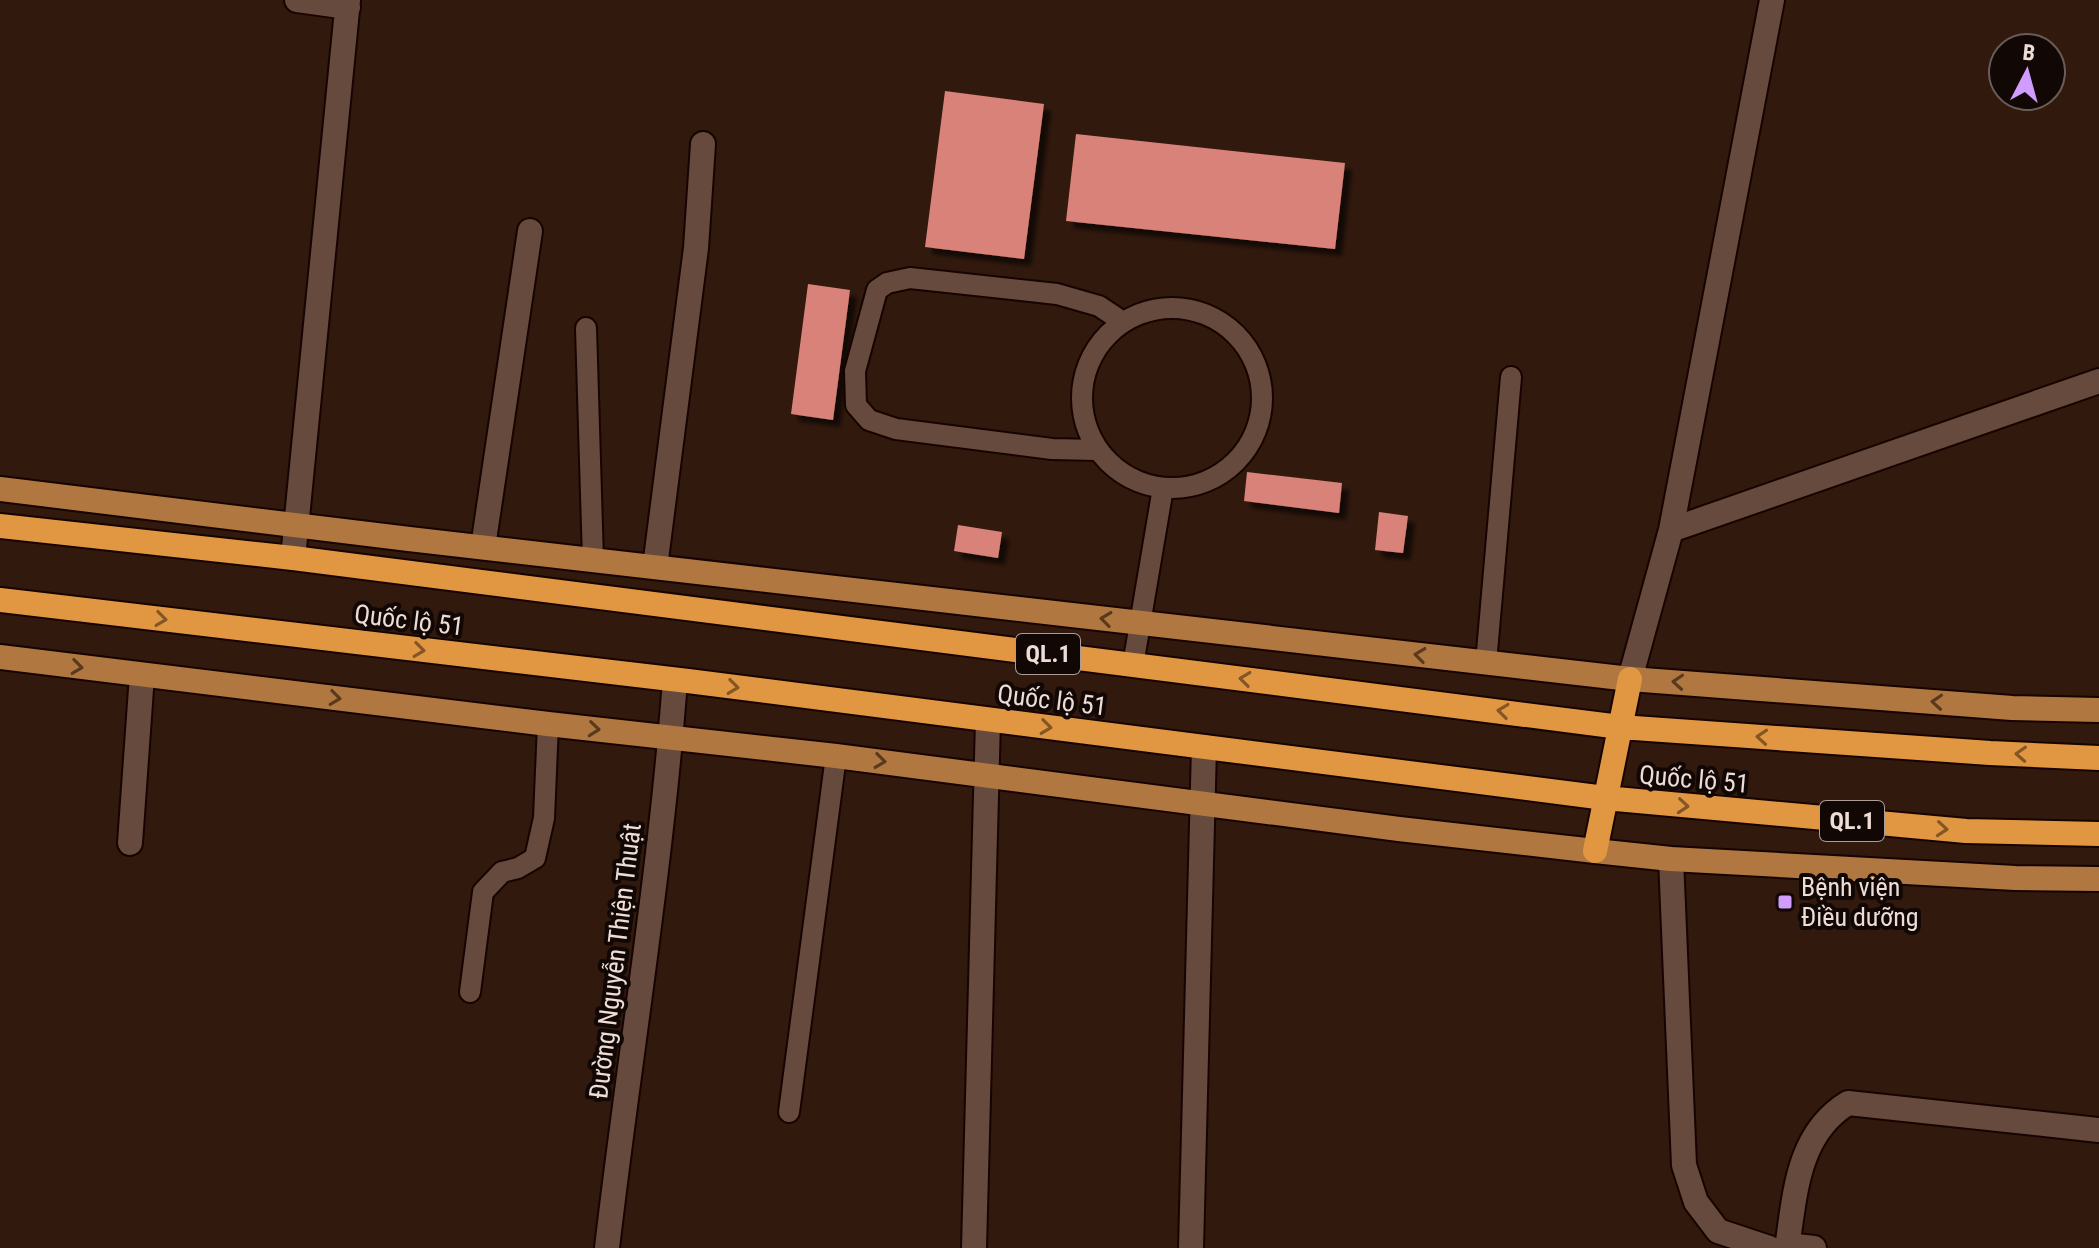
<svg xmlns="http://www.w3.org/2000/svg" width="2099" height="1248" font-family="'Roboto Condensed',sans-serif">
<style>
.building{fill:#d98279;filter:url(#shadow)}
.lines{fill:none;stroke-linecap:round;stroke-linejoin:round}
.lane-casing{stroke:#170400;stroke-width:24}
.street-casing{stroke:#170400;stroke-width:28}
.primary-casing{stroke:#170400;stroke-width:28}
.highway-casing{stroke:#170400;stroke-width:28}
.lane{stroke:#664a3d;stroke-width:20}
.street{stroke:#664a3d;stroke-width:24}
.primary{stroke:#b07840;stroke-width:24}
.highway{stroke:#e19742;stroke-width:24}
.oneway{stroke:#835626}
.oneway2{stroke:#593a1f}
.poi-dot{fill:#d09dff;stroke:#110704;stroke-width:3}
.labels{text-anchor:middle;stroke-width:8;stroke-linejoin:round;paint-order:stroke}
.shield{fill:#110704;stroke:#ac9d97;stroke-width:2}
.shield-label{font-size:24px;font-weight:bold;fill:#eeddd6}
.street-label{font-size:26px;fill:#eeddd6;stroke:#110704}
.poi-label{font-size:26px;fill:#eeddd6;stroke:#110704;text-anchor:start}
</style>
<defs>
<filter id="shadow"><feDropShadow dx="7" dy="7" stdDeviation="2" flood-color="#0009"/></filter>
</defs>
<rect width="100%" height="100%" fill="#31190d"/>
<!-- building -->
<path class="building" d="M945,91L1044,104L1024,259L925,247Z
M1076,134L1345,163L1335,249L1066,221Z
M808,284L850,290L833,420L791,414Z
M1247,472L1342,483L1339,513L1244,501Z
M1379,512L1408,516L1403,553L1375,550Z
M958,525L1002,532L998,558L954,551Z"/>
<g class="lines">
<defs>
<path id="lane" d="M1082 398a90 90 0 1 1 180 0a90 90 0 1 1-180 0Z
M586,328L593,560
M1097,450L1052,449L896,429L869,420L856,405L855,371L877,290L887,283L910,278L1057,294L1099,306L1123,322
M1486,663L1511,377
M1133,665L1163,488
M470,992L483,892L502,872L518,868L535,858L544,818L548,724
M789,1112L836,756"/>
<path id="street" d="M297,0L348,7
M1671,530L2099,381
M483,547L530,231
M293,558L348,0
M655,567L696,248L703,144
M1630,679L1671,530L1772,0
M130,843L142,675
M1671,859L1684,1165L1696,1202L1718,1231L1769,1248
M1787,1245L1814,1248
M607,1248C629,1059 661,870 675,680
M974,1248L988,720
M1191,1248L1204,747
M1787,1248C1795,1195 1797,1134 1848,1103L2099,1130"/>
<path id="primary" d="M0,489L409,539L1630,679L2012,708L2099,710
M0,657L548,724L836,756L1399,829L1595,851L1671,859L2015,878L2099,879"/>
<path id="highway" d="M0,526L293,558L1620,727L1990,753L2099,758
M0,600L688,681L1605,798L1966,831L2099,834
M1595,851L1630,679"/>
</defs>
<!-- lane casing -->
<use href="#lane" class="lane-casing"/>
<!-- street casing -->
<use href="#street" class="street-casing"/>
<!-- primary casing -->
<use href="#primary" class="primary-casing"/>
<!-- highway casing -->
<use href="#highway" class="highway-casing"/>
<!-- lane -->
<use href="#lane" class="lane"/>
<!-- street -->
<use href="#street" class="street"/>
<!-- primary -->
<use href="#primary" class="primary"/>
<!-- highway -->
<use href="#highway" class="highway"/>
</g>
<!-- one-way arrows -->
<defs><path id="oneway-chevron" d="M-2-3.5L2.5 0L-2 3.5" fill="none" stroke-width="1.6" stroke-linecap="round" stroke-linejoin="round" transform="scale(2)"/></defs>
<g class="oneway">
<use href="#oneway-chevron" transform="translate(161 619) rotate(7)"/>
<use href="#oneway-chevron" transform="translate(419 650) rotate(7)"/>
<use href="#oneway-chevron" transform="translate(1245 679) rotate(-173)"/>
<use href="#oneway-chevron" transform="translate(733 687) rotate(7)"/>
<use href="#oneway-chevron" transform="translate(1503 711) rotate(-173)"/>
<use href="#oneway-chevron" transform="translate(1046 727) rotate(7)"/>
<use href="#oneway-chevron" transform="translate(1762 737) rotate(-176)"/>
<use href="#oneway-chevron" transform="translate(2021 754) rotate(-177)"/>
<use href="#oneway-chevron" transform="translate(1683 806) rotate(5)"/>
<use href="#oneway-chevron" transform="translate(1942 829) rotate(5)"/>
</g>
<g class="oneway2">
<use href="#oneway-chevron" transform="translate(1106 619) rotate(-173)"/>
<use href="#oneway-chevron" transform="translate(1420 655) rotate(-173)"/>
<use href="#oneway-chevron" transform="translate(77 667) rotate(7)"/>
<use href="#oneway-chevron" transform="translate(1678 682) rotate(-176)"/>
<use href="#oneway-chevron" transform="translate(335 698) rotate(7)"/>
<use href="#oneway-chevron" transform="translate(1937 702) rotate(-176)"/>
<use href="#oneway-chevron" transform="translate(594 729) rotate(6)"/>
<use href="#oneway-chevron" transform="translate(880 761) rotate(7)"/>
</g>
<!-- markers -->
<rect class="poi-dot" x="1777" y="894" width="16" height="16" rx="4"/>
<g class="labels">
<!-- shield labels -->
<g class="shield">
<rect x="1016" y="634" width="64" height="40" rx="6"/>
<rect x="1820" y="801" width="64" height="40" rx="6"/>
</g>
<g class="shield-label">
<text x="1048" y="662">QL.1</text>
<text x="1852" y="829">QL.1</text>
</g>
<!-- street labels -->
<g class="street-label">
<text transform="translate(409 620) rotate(7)" y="9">Quốc lộ 51</text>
<text transform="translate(1052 700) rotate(7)" y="9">Quốc lộ 51</text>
<text transform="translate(1694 779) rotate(5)" y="9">Quốc lộ 51</text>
<text transform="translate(615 961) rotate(-83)" y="9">Đường Nguyễn Thiện Thuật</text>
</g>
<!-- poi labels -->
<g class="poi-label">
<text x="1801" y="896">Bệnh viện<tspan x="1801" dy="30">Điều dưỡng</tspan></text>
</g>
</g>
<!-- north arrow -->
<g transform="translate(2027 72) rotate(6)"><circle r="38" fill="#110704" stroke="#695d58" stroke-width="2"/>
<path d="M0-6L14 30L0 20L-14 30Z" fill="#d09dff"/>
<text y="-12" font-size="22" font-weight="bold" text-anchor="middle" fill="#eeddd6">B</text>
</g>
</svg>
